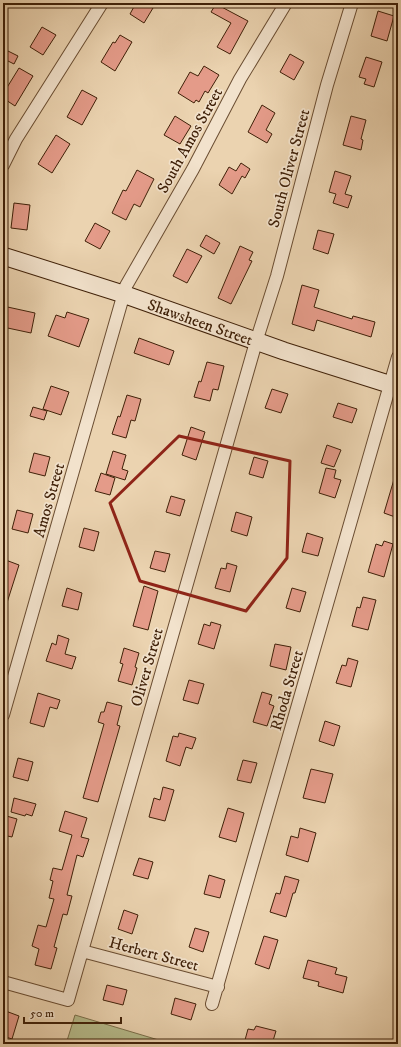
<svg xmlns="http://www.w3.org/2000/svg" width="401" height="1047" font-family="'IM FELL DW Pica',serif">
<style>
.green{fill:#b6bc8c;stroke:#7a6e4a}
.building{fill:#e49b89;stroke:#3f2008}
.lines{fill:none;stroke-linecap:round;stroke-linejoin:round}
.minor-casing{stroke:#6a4d32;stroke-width:14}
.secondary-casing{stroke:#3f2008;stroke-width:19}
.minor{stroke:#f2e2cc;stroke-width:12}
.secondary{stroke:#f2e2cc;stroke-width:17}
.marked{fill:none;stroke:#8f2418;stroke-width:3;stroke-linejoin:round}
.labels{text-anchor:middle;stroke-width:3.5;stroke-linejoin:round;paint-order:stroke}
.street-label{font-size:16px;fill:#3f2008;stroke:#f2e2cc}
</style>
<rect width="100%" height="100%" fill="#ebd3b0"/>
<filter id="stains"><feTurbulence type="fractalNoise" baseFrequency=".005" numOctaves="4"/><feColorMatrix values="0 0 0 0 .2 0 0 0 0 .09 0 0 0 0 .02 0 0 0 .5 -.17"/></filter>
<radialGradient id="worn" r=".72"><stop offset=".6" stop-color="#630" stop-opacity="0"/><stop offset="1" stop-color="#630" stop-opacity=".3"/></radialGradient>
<!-- green -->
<path class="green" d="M75,1015L172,1044H66Z"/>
<!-- building -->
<path class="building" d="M136,3H156L144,23L130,14Z
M216,4L248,21L230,54L217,47L231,23L211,12Z
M378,11L394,16L387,41L371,36Z
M42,27L56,35L43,55L30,47Z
M120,35L132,42L115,71L101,62L113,42L115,43Z
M8,51L18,56L14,64L4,59Z
M290,54L304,62L294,80L280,72Z
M366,57L382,62L374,87L364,84L366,79L359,77Z
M204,66L219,75L208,93L205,91L199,102L196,100L194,103L178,93L190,72L198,76Z
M19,68L33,76L15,106L3,98V94Z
M82,90L97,98L82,125L67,117Z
M262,105L275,113L266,130L272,134L267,143L248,132Z
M175,116L191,126L180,144L164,135Z
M351,116L366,120L361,139L363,140L361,150L343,145Z
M56,135L70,144L52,173L38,164Z
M241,163L250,169L245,178L242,176L232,194L219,185L229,167L236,171Z
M137,170L154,179L140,207L134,204L126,220L112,213L123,190L126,191Z
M335,171L351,176L345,194L352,196L348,208L333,203L336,194L329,192Z
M14,203L30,205L27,230L11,228Z
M95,223L110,231L100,249L85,241Z
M318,230L334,234L328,254L313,249Z
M206,235L220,243L214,254L200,246Z
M240,246L253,252L249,260L252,261L231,304L218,298Z
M187,249L202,256L187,283L173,276Z
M302,285L319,290L314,307L352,319L353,316L375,322L371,337L317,320L314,331L292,324Z
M3,306L35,313L31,333L3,327Z
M67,312L89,319L79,347L48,336L56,315L65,318Z
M139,338L174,351L169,365L134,353Z
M207,362L224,366L218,390L213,389L210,401L194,397L199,381L201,382Z
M51,386L69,392L61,415L43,409Z
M272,389L288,394L281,413L265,408Z
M127,395L141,399L135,421L131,420L126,438L112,434L118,416L120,417Z
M338,403L357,409L352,423L333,417Z
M33,407L47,411L44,420L30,416Z
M191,427L205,432L196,460L182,455Z
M327,445L341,450L334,467L321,463Z
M113,451L126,455L122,469L128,471L125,480L106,474Z
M34,453L50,457L45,476L29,472Z
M254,457L268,461L263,478L249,474Z
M326,468L336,470L334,478L341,480L335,498L319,493Z
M101,473L115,478L110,495L95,491Z
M395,476H398V518L384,513Z
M171,496L185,500L180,516L166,512Z
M17,510L33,514L28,533L12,529Z
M236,512L252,517L247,536L231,531Z
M84,528L99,532L94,551L79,547Z
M307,533L323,538L318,556L302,552Z
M384,541L393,544L384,577L368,572L376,544L382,546Z
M155,551L170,554L165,572L150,568Z
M3,559L19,565L5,609H3Z
M227,563L237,566L230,592L215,588L221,568L226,569Z
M144,586L158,591L148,630L133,626Z
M67,588L82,593L78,610L62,606Z
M292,588L306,592L300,612L286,608Z
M363,597L376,600L368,630L352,626L357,607L360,608Z
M211,622L221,625L214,649L198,644L204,624L210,626Z
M58,635L69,639L65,654L76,657L72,669L46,661L52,643L56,645Z
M275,644L291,647L286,670L270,666Z
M124,648L139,653L135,667L137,668L132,685L118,681L123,664L120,663Z
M348,658L358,661L351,687L336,683L342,665L346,666Z
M189,680L204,684L198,704L183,700Z
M262,692L272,695L269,704L274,706L267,726L253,722Z
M38,693L60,700L57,709L50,707L44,727L30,723Z
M107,702L122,706L117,725L120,726L98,802L83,798L104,724L98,722L101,712H104Z
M325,721L340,726L334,746L319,741Z
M179,733L196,738L192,749L186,747L180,766L166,761L173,736L178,737Z
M18,758L33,762L28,781L13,777Z
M243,760L257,763L251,783L237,780Z
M311,769L333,774L325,803L303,798Z
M163,787L174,790L165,821L149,817L154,798L160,800Z
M14,798L36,804L32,816L26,814L25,816L11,812Z
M228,808L244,813L236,842L219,837Z
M65,811L87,818L81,837L89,839L83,857L77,855L67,895L72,896L67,915L63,914L54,947L57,948L51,969L35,965L39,949L32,946L38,925L46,927L54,899L49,898L53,881L50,880L53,868L62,870L72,835L59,831Z
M3,815L17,819L12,837L3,835Z
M300,828L316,833L308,862L286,855L291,836L298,838Z
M139,858L153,862L148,879L133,875Z
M209,875L225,880L220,898L204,894Z
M285,876L299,880L295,893H293L286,917L270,912L276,893L280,894Z
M124,910L138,915L132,934L118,929Z
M195,928L209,932L203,952L189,947Z
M264,936L278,940L269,969L255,964Z
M308,960L337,968L335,974L347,977L343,993L318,986L319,982L303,978Z
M107,985L127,990L123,1005L103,1000Z
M175,998L196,1004L191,1020L171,1014Z
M3,1010L19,1016L12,1039L3,1036Z
M256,1026L276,1031L272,1044H259L245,1040L248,1029L254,1030Z"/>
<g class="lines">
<defs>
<path id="minor" d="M3,165L16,139L102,3
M3,715L126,286L193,169L240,79L286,3
M82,951L218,987
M3,982L68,1000L256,342L277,276L327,85L352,3
M212,1004L398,357"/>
<g id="secondary">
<path id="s1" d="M3,256L123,294L284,351L398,387"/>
</g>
</defs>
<!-- minor casing -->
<use href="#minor" class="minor-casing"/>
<!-- secondary casing -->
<use href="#secondary" class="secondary-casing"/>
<!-- minor -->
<use href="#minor" class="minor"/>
<!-- secondary -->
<use href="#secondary" class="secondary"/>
</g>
<!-- marked area -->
<path class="marked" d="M179,436L290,461L287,558L246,611L140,581L110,503Z"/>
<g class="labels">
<!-- street labels -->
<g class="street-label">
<text transform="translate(189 140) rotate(-61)" y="6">South Amos Street</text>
<text transform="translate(288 168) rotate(-75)" y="6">South Oliver Street</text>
<text dy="6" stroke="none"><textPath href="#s1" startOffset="208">Shawsheen Street</textPath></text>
<text transform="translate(48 500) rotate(-74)" y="6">Amos Street</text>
<text transform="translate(146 667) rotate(-74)" y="6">Oliver Street</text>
<text transform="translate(286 690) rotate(-74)" y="6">Rhoda Street</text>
<text transform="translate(154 953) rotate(15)" y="6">Herbert Street</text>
</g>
</g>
<!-- margin -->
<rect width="401" height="1047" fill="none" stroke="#ebd3b0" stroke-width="16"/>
<rect x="4" y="4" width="393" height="1039" fill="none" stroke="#3f2008" stroke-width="2"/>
<rect x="8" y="8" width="385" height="1031" fill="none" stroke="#3f2008"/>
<!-- scale -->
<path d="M24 1017v6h97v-6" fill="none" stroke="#3f2008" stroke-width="2"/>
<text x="30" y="1017" font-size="12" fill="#3f2008" stroke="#f2e2cc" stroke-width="3" paint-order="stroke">50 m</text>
<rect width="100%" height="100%" filter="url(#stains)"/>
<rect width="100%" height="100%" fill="url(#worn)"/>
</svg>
